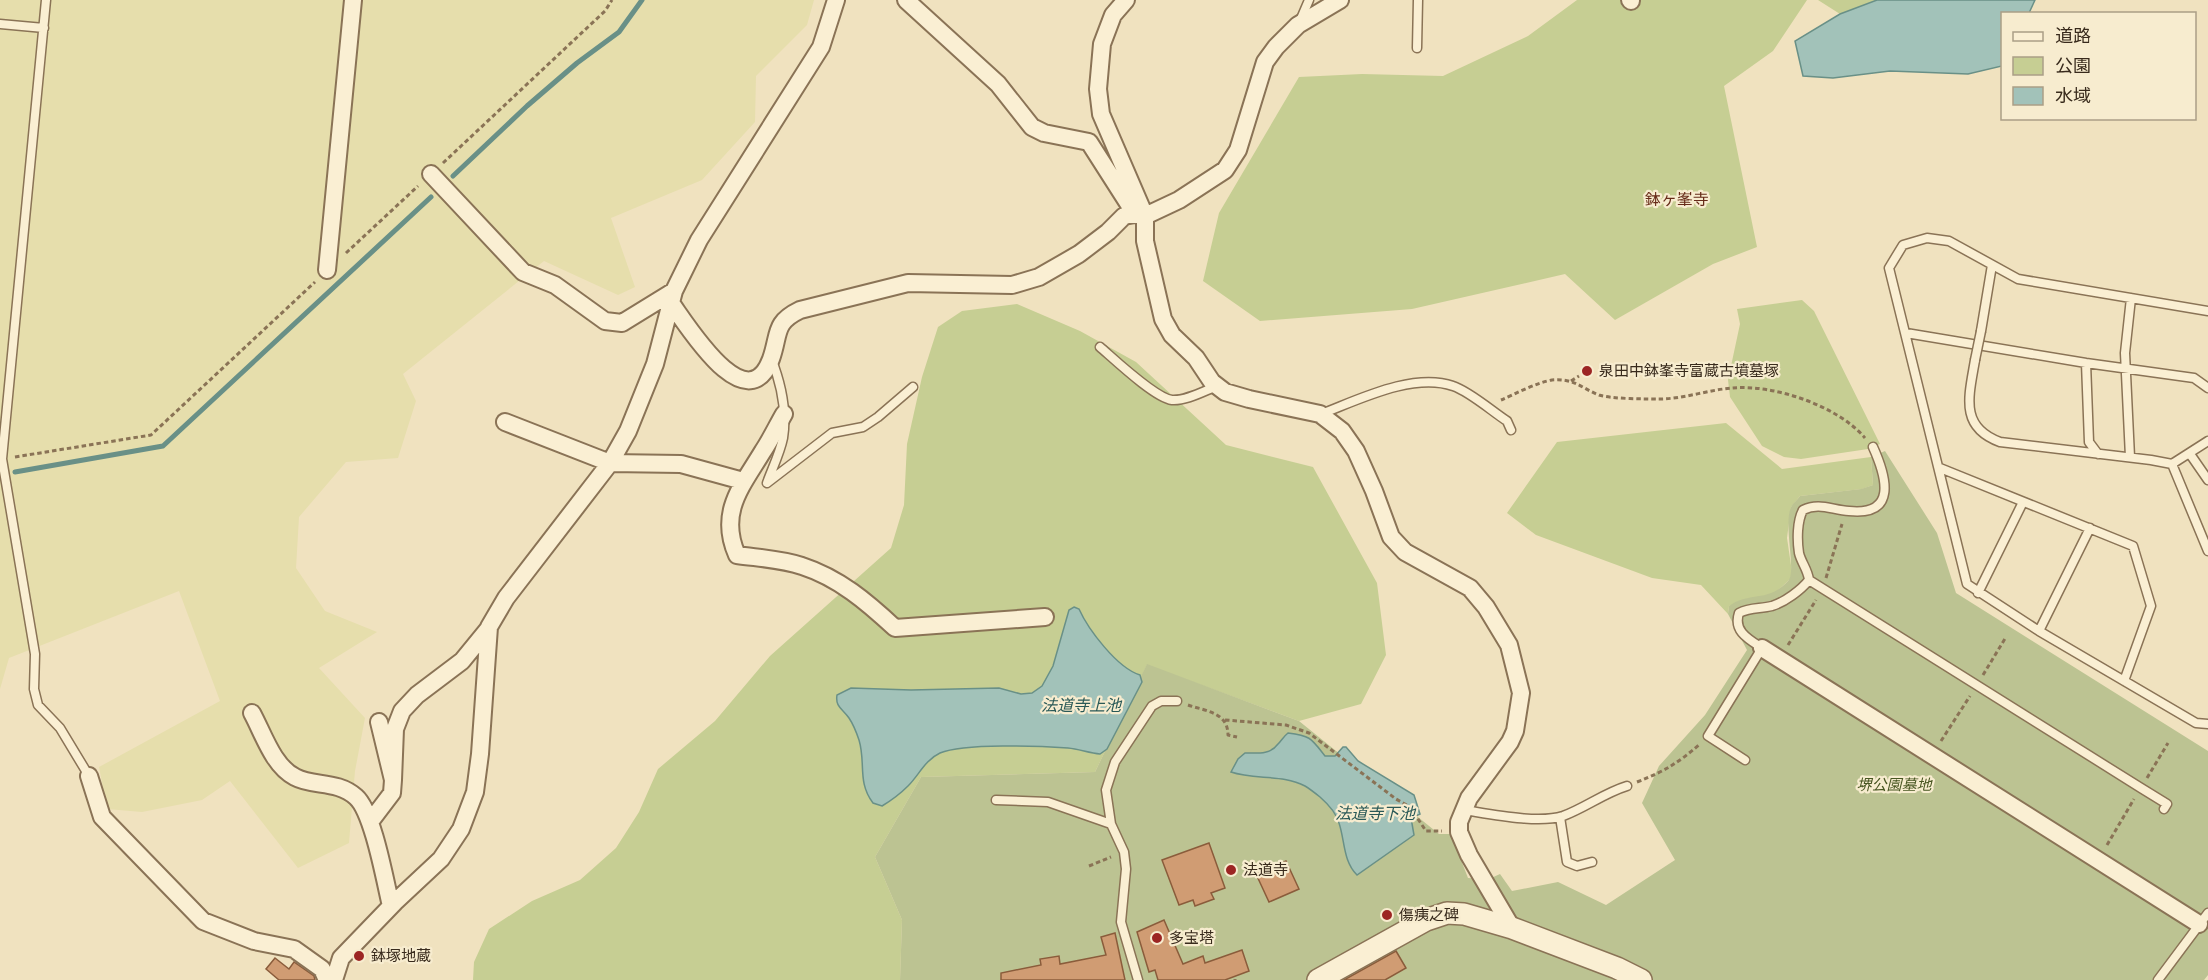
<svg xmlns="http://www.w3.org/2000/svg" width="2208" height="980" font-family="'Roboto Serif','Noto Sans JP',serif">
<style>
.farmland{fill:#e6deac}
.green{fill:#c6ce93}
.cemetery{fill:#bcc392}
.water{fill:#a2c2b9;stroke:#699087;stroke-width:1.5}
.lines{fill:none;stroke-linecap:round;stroke-linejoin:round}
.stream{stroke:#699087;stroke-width:5}
.building{fill:#d09c73;stroke:#8a5c3b;stroke-width:1.5}
.service-casing{stroke:#8a7356;stroke-width:11}
.minor-casing{stroke:#8a7356;stroke-width:20}
.tertiary-casing{stroke:#8a7356;stroke-width:24}
.path{stroke:#8a7356;stroke-width:3;stroke-dasharray:4.5 3;stroke-linecap:butt}
.service{stroke:#faefd3;stroke-width:8}
.minor{stroke:#faefd3;stroke-width:16}
.tertiary{stroke:#faefd3;stroke-width:21}
.service-bridge-casing{stroke:#8a7356;stroke-width:11;stroke-linecap:butt}
.service-bridge{stroke:#faefd3;stroke-width:8}
.poi-dot{fill:#9c2523;stroke:#f7eccf;stroke-width:2}
.labels{text-anchor:middle;stroke-width:4.5;stroke-linejoin:round;paint-order:stroke}
.poi-label{font-size:15px;fill:#382a1c;stroke:#f7eccf;text-anchor:start}
.park-label{font-size:15px;font-style:italic;fill:#485621;stroke:#f7eccf}
.neighbourhood-label{font-size:16px;fill:#672b19;stroke:#f7eccf}
.water-label{font-size:16px;font-style:italic;fill:#2a5957;stroke:#f7eccf}
</style>
<rect width="100%" height="100%" fill="#f0e2bf"/>
<!-- farmland -->
<path class="farmland" d="M0,0H814L807,25L756,76L755,122L702,180L611,218L635,287L618,295L544,261L403,374L416,401L398,458L346,462L299,517L296,568L325,611L377,632L319,668L365,718L355,771L349,843L298,868L230,781L202,800L142,812L107,809L99,767L220,701L179,591L9,658L0,689Z"/>
<!-- green -->
<path class="green" d="M1577,0H1807L1773,51L1724,86L1757,247L1713,264L1615,320L1565,274L1412,309L1260,321L1203,281L1219,213L1299,77L1362,74L1443,76L1528,36Z
M1818,0H1877L1840,14Z
M1802,300L1814,311L1880,444L1868,449L1801,459L1784,457L1762,446L1730,397L1728,380L1740,324L1737,309Z
M1017,304L1080,331L1136,362L1226,445L1313,467L1377,583L1386,655L1361,704L1299,721L1147,665L1095,772L921,777L875,857L902,920L900,980H473L474,962L489,929L532,901L580,880L616,848L639,812L658,769L715,721L770,656L891,548L904,505L907,444L922,377L938,327L962,311Z
M1726,423L1782,469L1871,457L1873,485L1862,489L1800,496L1791,507L1787,538L1792,572L1790,579L1775,593L1729,606L1728,614L1701,585L1652,578L1536,535L1507,513L1557,442Z"/>
<!-- cemetery -->
<path class="cemetery" d="M1885,451L1937,533L1956,593L2208,751V975L2204,980H900L902,920L875,857L921,777L1095,772L1147,664L1299,721L1439,834H1451L1468,878L1489,879L1500,874L1512,891L1558,882L1606,905L1675,860L1642,803L1659,766L1705,715L1747,650L1728,614L1729,606C1749,591 1768,603 1788,581C1797,572 1783,526 1791,507C1793,503 1798,499 1800,496L1861,489L1873,485L1871,457Z"/>
<!-- water -->
<path class="water" d="M1877,0H2035L2029,13L2002,14V66L1968,74L1890,71L1833,78L1803,76L1795,41L1840,14Z
M1074,607L1079,609C1088,629 1117,668 1140,675L1142,682L1107,749L1100,754C1089,753 1079,749 1068,748C1040,746 964,743 940,753C925,760 919,775 908,786C900,794 892,800 882,806L873,803C857,782 866,763 859,740C857,734 853,724 849,718C843,709 835,707 837,695L851,688L911,690L999,688L1021,694L1032,693L1042,686L1053,666L1069,610Z
M1288,733C1311,736 1311,738 1325,756H1335L1343,747H1346L1358,761L1414,795L1420,814L1411,818L1414,835L1357,875C1343,861 1345,841 1339,823C1336,812 1328,804 1320,797C1315,793 1310,789 1305,786C1283,774 1254,780 1231,772L1238,759L1245,753C1257,753 1270,755 1278,744C1282,740 1283,737 1288,733Z"/>
<g class="lines">
<!-- stream -->
<path class="stream" d="M453,176L527,106L577,63L619,32L642,0
M15,472L163,446L431,197"/>
</g>
<!-- building -->
<path class="building" d="M1209,843L1225,888L1211,893L1214,899L1195,906L1193,900L1179,905L1162,860Z
M1286,861L1299,889L1269,902L1256,874Z
M1164,920L1183,964L1203,956L1205,963L1242,950L1249,971L1225,980H1158L1155,970L1149,972L1137,932Z
M1115,933L1125,980H1001V973L1041,965L1040,959L1059,956L1060,964L1106,955L1101,937Z
M1396,951L1406,968L1385,980H1344Z
M275,958L289,969L294,962L314,976L315,980H279L266,969Z"/>
<g class="lines">
<defs>
<path id="service" d="M46,0L2,459L35,654L34,689L38,705L60,728L89,776
M1300,21L1309,0
M0,24L44,28
M1417,48L1418,0
M2208,311L2018,279L1949,241L1927,238L1903,245L1889,268L1967,584L2039,631L2196,723L2208,724
M1981,331L1992,265
M1906,333L2086,363L2194,378L2208,388
M1100,347C1114,359 1155,398 1172,400C1186,401 1204,391 1217,386
M771,358C781,383 787,412 783,438C780,453 772,469 767,483L832,433L863,427L878,417L913,387
M1975,360C1969,396 1959,427 2000,442L2151,460L2172,464
M2086,363L2089,442L2098,454
M1321,414C1358,400 1413,372 1453,386C1469,391 1493,412 1507,421L1511,430
M2208,441L2172,464L2208,551
M2190,454L2208,480
M2130,457L2125,353L2131,298
M1940,468L2133,546L2151,606L2124,681
M1809,580L2141,788L2167,804L2164,809
M1978,593L2023,502
M2039,631L2090,528
M1745,760L1708,736L1762,648C1748,639 1733,631 1739,613C1750,607 1760,609 1772,606C1785,602 1801,590 1809,580C1808,570 1801,562 1799,553C1797,540 1797,521 1803,510C1819,502 1832,510 1849,511C1897,516 1887,478 1873,447
M996,800L1048,802L1111,824L1124,852L1126,869L1121,922L1138,980
M1464,810C1490,814 1538,824 1563,816C1585,808 1604,793 1627,786
M1560,817L1567,862L1577,866L1592,862
M1111,824L1106,790L1115,762L1152,706L1161,701H1177
M2158,980L2208,913"/>
<path id="minor" d="M906,0L998,84L1032,127L1044,133L1089,142L1135,214
M1126,0L1113,15L1102,44L1098,89L1101,114L1145,216V241L1163,319L1172,335L1196,358L1212,382L1225,392L1249,399L1320,414L1342,431L1356,451L1374,491L1391,537L1405,552L1470,588L1486,607L1509,645L1521,693L1515,731L1510,742L1469,798L1459,822V832L1469,855L1512,928
M1630,0L1631,1
M431,174L523,272L555,285L605,321L622,323L674,291
M327,270L353,0
M671,303C687,325 747,423 771,359C780,334 773,323 800,310L908,283L1012,285L1039,277L1079,254L1108,232L1124,216L1135,214L1145,216L1179,200L1225,170L1238,150L1265,62L1276,47L1298,25L1340,0
M784,414C777,426 771,439 763,451C742,486 718,512 737,555C758,558 782,559 802,566C839,578 867,602 895,628L1045,617
M505,422L610,463L681,464L743,481
M1762,648L2199,924
M252,713C263,733 273,766 295,777C313,787 337,780 356,797C373,812 385,881 391,906
M89,776L102,817L203,921L254,941L294,949L322,969L327,980
M393,780L395,729L402,711L417,695L462,661L489,628
M370,822L392,793L393,780L379,722
M334,980L341,958L395,902L441,859L461,829L475,792L480,754L489,627L506,598L610,463L628,431L655,364L674,291L699,240L821,47L836,0"/>
<path id="tertiary" d="M1318,980L1426,920L1447,913L1464,914L1512,928L1617,968L1641,980"/>
</defs>
<!-- service casing -->
<use href="#service" class="service-casing"/>
<!-- minor casing -->
<use href="#minor" class="minor-casing"/>
<!-- tertiary casing -->
<use href="#tertiary" class="tertiary-casing"/>
<!-- path -->
<path class="path" d="M443,163L605,11L612,0
M346,253L418,186
M1571,381L1579,376
M1501,400C1515,394 1538,382 1552,380C1574,378 1581,388 1599,395C1611,399 1645,399 1659,399C1683,399 1708,390 1732,388C1774,384 1838,406 1865,438
M15,457L151,435L315,282
M1826,578L1842,524
M1788,645L1816,600
M1983,675L2006,637
M1188,705C1205,711 1228,712 1228,735L1237,737
M1225,720L1286,725L1309,733L1396,799L1410,807L1426,831H1442
M1941,741L1970,696
M2147,778L2168,743
M1637,782C1665,771 1678,763 1700,744
M2107,845L2134,799
M1089,866L1111,857
M1235,979V980"/>
<!-- service -->
<use href="#service" class="service"/>
<!-- minor -->
<use href="#minor" class="minor"/>
<!-- tertiary -->
<use href="#tertiary" class="tertiary"/>
<defs>
<path id="service-bridge" d="M1975,360L1981,331"/>
</defs>
<!-- service-bridge casing -->
<use href="#service-bridge" class="service-bridge-casing"/>
<!-- service-bridge -->
<use href="#service-bridge" class="service-bridge"/>
</g>
<!-- markers -->
<g class="poi-dot">
<circle cx="1587" cy="371" r="6"/>
<circle cx="1231" cy="870" r="6"/>
<circle cx="1387" cy="915" r="6"/>
<circle cx="1157" cy="938" r="6"/>
<circle cx="359" cy="956" r="6"/>
</g>
<g class="labels">
<!-- poi labels -->
<g class="poi-label">
<text x="1599" y="376">泉田中鉢峯寺富蔵古墳墓塚</text>
<text x="1243" y="875">法道寺</text>
<text x="1399" y="920">傷痍之碑</text>
<text x="1169" y="943">多宝塔</text>
<text x="371" y="961">鉢塚地蔵</text>
</g>
<!-- park labels -->
<g class="park-label">
<text x="1894" y="790">堺公園墓地</text>
</g>
<!-- neighbourhood labels -->
<g class="neighbourhood-label">
<text x="1677" y="205">鉢ヶ峯寺</text>
</g>
<!-- water labels -->
<g class="water-label">
<text x="1081" y="711">法道寺上池</text>
<text x="1375" y="819">法道寺下池</text>
</g>
</g>
<!-- legend -->
<rect x="2001" y="12" width="195" height="108" fill="#f7eccf" stroke="#ab9e87" stroke-width="1.5"/>
<rect x="2013" y="32" width="30" height="9" fill="#faefd3" stroke="#ab9e87" stroke-width="1.5"/>
<text x="2055" y="42" font-size="18" fill="#382a1c">道路</text>
<rect x="2013" y="57" width="30" height="18" fill="#c6ce93" stroke="#ab9e87" stroke-width="1.5"/>
<text x="2055" y="72" font-size="18" fill="#382a1c">公園</text>
<rect x="2013" y="87" width="30" height="18" fill="#a2c2b9" stroke="#ab9e87" stroke-width="1.5"/>
<text x="2055" y="102" font-size="18" fill="#382a1c">水域</text>
</svg>
